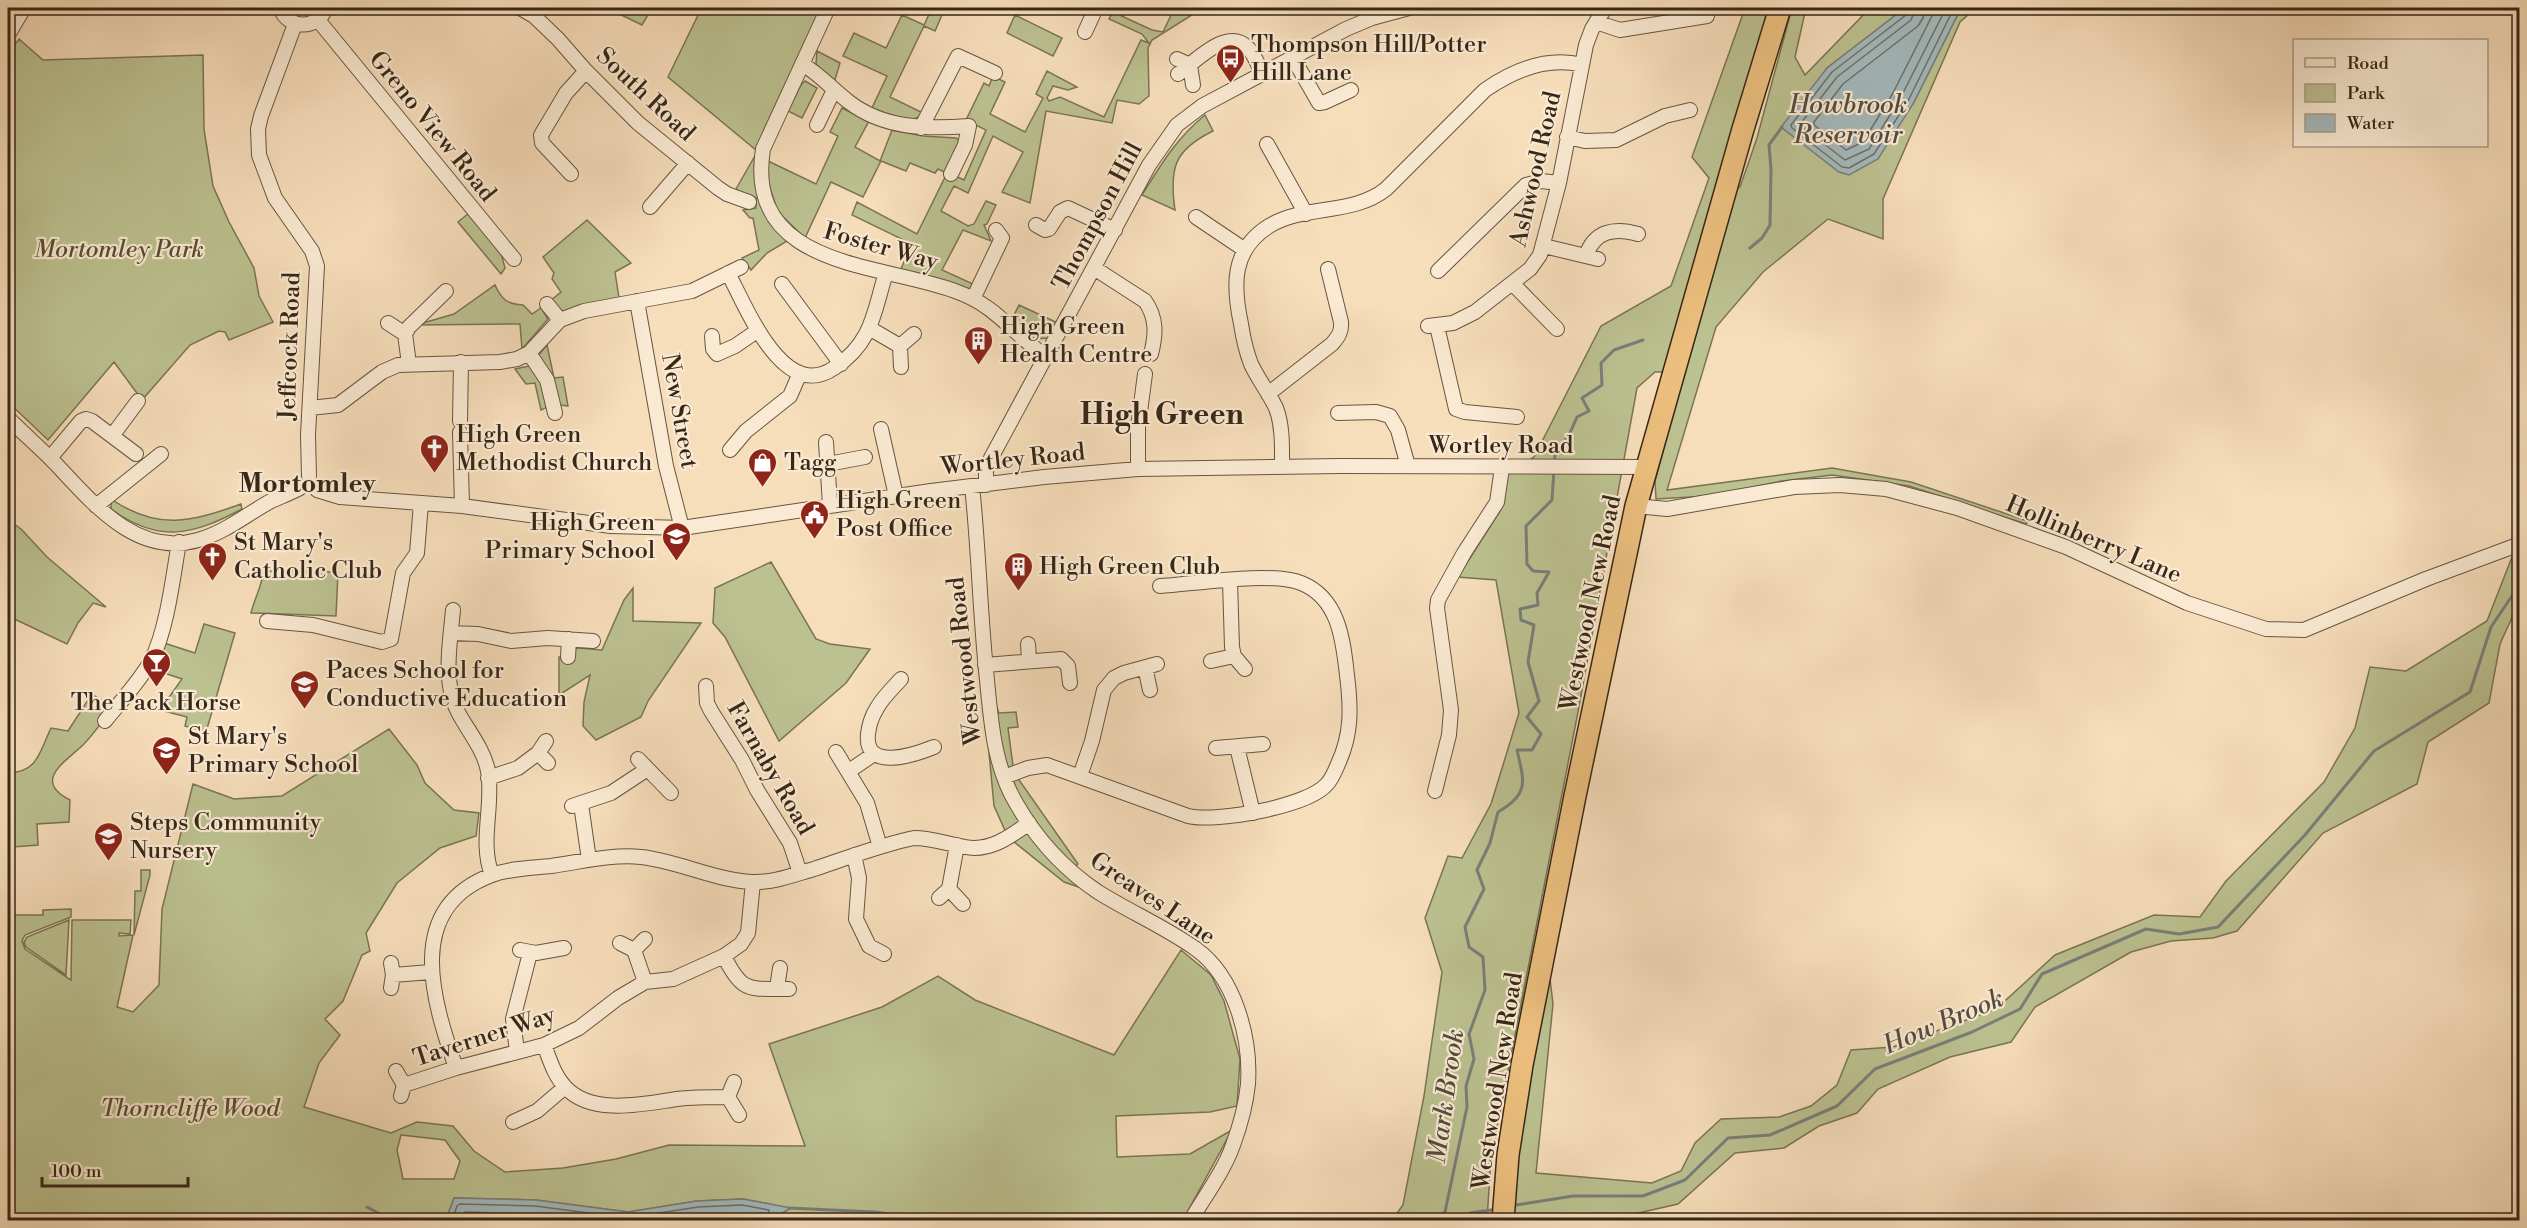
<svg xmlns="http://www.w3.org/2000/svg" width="2527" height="1228" font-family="'Libre Bodoni',serif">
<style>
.green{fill:#bcc190;stroke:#7a7454;stroke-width:1.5;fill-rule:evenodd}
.water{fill:#a3b9bc;stroke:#787f7a;stroke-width:1.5}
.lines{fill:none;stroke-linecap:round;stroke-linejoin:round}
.shore{stroke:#6d706a;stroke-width:1.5}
.stream{stroke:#787f7a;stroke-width:3}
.minor-casing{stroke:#675540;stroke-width:16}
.highway-casing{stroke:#372717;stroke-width:24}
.minor{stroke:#faead3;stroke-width:14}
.highway{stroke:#ecbf7e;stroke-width:21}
.labels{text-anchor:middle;stroke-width:4.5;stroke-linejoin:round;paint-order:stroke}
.poi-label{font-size:24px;fill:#372717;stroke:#faead3;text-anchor:start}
.street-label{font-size:24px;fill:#372717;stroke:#faead3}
.park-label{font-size:24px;font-style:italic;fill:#584e35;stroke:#faead3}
.water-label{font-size:26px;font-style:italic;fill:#524c40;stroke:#faead3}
.neighbourhood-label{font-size:26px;font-weight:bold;fill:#372717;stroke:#faead3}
.district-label{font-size:30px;font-weight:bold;fill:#372717;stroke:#faead3}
</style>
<rect width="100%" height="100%" fill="#f7debb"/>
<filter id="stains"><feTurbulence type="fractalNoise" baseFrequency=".00333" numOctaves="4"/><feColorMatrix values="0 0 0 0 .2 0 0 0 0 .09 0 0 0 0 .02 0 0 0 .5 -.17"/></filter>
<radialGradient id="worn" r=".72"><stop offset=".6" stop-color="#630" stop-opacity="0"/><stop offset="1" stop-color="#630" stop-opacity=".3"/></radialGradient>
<!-- green -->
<path class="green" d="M607,8H652L642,25Z
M694,8H822L811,35L756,150L668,77L700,11Z
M932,8H945L935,31L924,26L890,97L925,114L910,121L871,110L887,76L843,56L854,33L886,48L902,15L924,25Z
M1178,8H1203L1152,40L1148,48L1149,96L1139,104L1117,100L1112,123L1046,111L1030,203L1002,192L1023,152L993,136L968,193L954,186L941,211L968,226L974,224L986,201L996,205L987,224L984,225L991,241L963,230L942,270L973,284L969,290L914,272L900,271L912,244L852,215L857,202L917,234L947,173L938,169L935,173L910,163L906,171L881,161L863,197L831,182L805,238L778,212L767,179L768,161L816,184L838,136L830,132L842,108L869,121L855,147L880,161L892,130L923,136L956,138L961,142L947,172L964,180L986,130L966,120L984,83L989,86L993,76L1005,82L990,114L1025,132L1043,98L1036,94L1047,71L1077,87L1068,90L1053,86L1047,98L1049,101L1060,97L1104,117L1141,40L1149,43L1142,34L1109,19L1113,12L1152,30L1163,32L1174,9Z
M1745,8H1771L1663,372H1655L1637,388L1578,712L1491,1158L1487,1220H1392L1403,1205L1424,1096L1442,972L1425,918L1448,856L1462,858L1491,804L1519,713L1496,580L1458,577L1500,511L1508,474L1534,457L1601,326L1671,286L1709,178L1692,157Z
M1792,8H1806L1795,57L1805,75L1870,8H1905L1827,68L1913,104L1961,8H1976L1960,22L1883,199V239L1828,219L1763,272L1716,327L1667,490L1832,468L1911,482L2028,521L2026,524L1909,486L1832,475L1782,481L1708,496L1656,499L1655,481L1733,190L1740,187L1757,138Z
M1015,15L1062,38L1053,56L1007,33Z
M19,39L43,60L203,55L204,129L213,186L229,222L254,268L259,296L273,322L229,340L225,332L219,331L190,345L142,400L114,362L48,440L8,402V54Z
M817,51L840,63L834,83L816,64Z
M805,81L817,88L802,118L788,111L801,85Z
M1205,115L1213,131C1174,150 1169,168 1175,210L1142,195C1162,163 1176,139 1205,115Z
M756,154C753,189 767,214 787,241L767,253L751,270L742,258L759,250L753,218H750L743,210L756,208V198L745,196L736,189Z
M469,213L501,253L505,268L501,274L458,222Z
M587,220L631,263L615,272L619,298L560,312L550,301L561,292L552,279L554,273L543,257Z
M495,285C502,300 507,304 523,305L532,314L541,308L548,319L522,349L520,324L416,325L454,314Z
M1019,305L1058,323L1048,338L1035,339L1013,317Z
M547,345L554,378L563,377L568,406C552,404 555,403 541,410L535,383L526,384L515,369L529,366Z
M111,499C158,531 191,522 241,504L242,509C193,535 159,544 111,509Z
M8,519L22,530L47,557L106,607L93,603L78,623L67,644L8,616Z
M2519,553V602L2500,644L2489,703L2428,742L2417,784L2323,833L2237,931L2213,938L2171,941L2131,952L2035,1007L2011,1042L1950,1057L1878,1089L1857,1113L1819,1126L1784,1148L1735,1153L1678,1204L1621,1217L1570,1215L1546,1220H1510L1522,1122L1549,970L1553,1004L1536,1173L1652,1183L1681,1171L1695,1143L1721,1119L1779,1117L1811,1106L1837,1085L1851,1050L1893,1047L1996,1009L2055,955L2154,915L2200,917L2226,881L2324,782L2355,728L2370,667L2406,671L2487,621L2512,557Z
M771,562L816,639L830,644L870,649L846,683L779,741L725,637L713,623L715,588Z
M263,571L338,572L336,616L251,613C255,596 262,588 263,571Z
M633,588V621L701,623L648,701L641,717L596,740L583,726L584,702L590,675L559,695V657L573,658L575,650L578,648L602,650L624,600Z
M204,624L235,633L206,732L185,726L187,717L160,710L182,679L155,670L164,643L195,653Z
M92,694L113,708C103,720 94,734 83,745C65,762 32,781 70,800L69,822L37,824L38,845L13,847L8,841V773C38,772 39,753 51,728L68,731Z
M993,708H997L999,713L1016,712L1018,727L1008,728L1013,766L1019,780L1078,864L1075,867C1043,840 1018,802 1005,763C999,746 997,726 993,708Z
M389,729L417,765L425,783L454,810L479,813L476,836L440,848L397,883L366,933L370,951L362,955L343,1001L325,1019L340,1035L319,1063L304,1107L391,1133L417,1122L453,1126L474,1151L505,1172L563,1168L616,1159L669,1145L805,1146L769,1044L882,1007L938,976L975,1000L1114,1055L1181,950L1211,975L1224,1001L1240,1059L1237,1106L1210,1112L1116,1116L1117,1157L1190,1154L1232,1130L1183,1220H770L790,1208L743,1199L697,1201L628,1212L536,1200L454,1198L446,1220H8V940L11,939L10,915H43V910L71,909V917L25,935L22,941L25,949L71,980L72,920H131L130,934L119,933V936L133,935L117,1007L133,1012L159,985L162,909L193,784L234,799L282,796ZM401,1135L445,1140L460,1161L454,1179H403L397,1150Z
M988,742L996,774L1090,891L1064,882L1008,837L994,806Z
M141,870H150V875L134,935L135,891H141Z
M69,920L66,975L26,947L24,942L27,937Z
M2519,1212V1220H2444C2468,1208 2495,1221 2519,1212Z"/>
<!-- water -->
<path class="water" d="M1905,8H1961L1913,104L1878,159L1849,175L1839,172L1781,127L1827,68Z
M454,1198L536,1200L628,1212L697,1201L743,1199L791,1208L770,1220H446Z"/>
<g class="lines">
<!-- shore -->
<path class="shore" d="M1908,8L1906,15L1832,72L1791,125L1792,128L1842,167L1849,168L1874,154L1908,101L1954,8
M1916,8L1911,20L1837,77L1801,123L1802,127L1845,160L1869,149L1901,97L1946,8
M1925,8L1923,18L1918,26L1843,84L1814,122V125L1846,150L1863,142L1893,93L1936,8
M452,1220L457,1206L460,1204L535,1206L627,1218L698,1207L742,1205L769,1210L768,1220
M460,1220L465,1212L535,1214L578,1220
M662,1220C694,1216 727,1210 758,1216L760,1220"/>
<!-- stream -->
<path class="stream" d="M1750,248L1762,238L1770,225L1771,169L1769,145L1782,127
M1554,464L1555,455L1570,433L1577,417L1589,411L1582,398L1602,385L1601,363L1614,350L1643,340
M1516,1205L1573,1196H1643L1685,1180L1728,1138L1770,1135L1837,1106L1875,1069L1972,1032L2020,1009L2042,974L2146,929L2179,934L2218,927L2305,835L2374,751L2470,692L2491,627L2520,584
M367,1207L391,1220
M789,1208L875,1212L933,1220
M1431,1220L1445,1212L1467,1107L1466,1086L1474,1059L1469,1034L1485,990L1483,957L1469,947L1465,927L1484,889L1477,870L1490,843L1498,812C1530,794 1524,781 1517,750H1532L1541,734L1527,717L1539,701L1528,662L1534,625L1521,620L1520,609L1538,605L1537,593L1549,572L1533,571L1527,564L1526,526L1552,500L1554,470
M1464,1220L1470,1213L1491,1210"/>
<defs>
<path id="minor" d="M280,8C289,30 317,30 326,8
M520,8L534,16L558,39L586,71L638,123L718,188L727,194L749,202
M828,8L763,149C744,268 879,263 955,291C998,306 1012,334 1047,357
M318,20L514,259
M1596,22L1620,30L1707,16
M295,24L261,116L258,129L259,155L275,198L312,251L317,266L308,435L309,476
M1085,32L1096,8
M8,35L24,8
M1293,58L1319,103L1325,102L1351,90
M1177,59L1190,65L1193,85
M802,64C820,74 833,90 849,102C884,129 927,129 969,126L965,145L951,174
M1178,74C1195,62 1227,26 1248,48C1255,55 1258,65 1262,73
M817,125L834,90
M921,128L958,56L995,73
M1567,137L1585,141L1616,140L1665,116L1690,110
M1267,144L1306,214
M571,174L542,143L541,135L566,93L586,71
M650,207L688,163
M1196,217L1245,250
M1036,225L1045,230L1049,229L1060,212L1068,208L1115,230
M1544,246L1598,259
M1586,256C1594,231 1614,227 1638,234
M1094,268L1145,301C1157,318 1156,335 1151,354
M1438,271L1526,185L1541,181L1559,183
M728,273C746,306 783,403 834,368C848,359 858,349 866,334C876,315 879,294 886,273
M782,284L841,364
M1513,284L1557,329
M973,299L1002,238L996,230
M637,301L666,466L682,528
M547,304L560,320
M388,323L405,334
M1428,326L1453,323L1475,312L1530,269L1540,255L1559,183L1586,45L1592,29L1605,8
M1437,326L1456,409L1465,412L1517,417
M869,328L900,346L914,334
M712,336L713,349L717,354L735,346L757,331
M900,346L901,367
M529,353L547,380L555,413
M409,364L405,334L409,327L446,291
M1268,394L1332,344C1338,337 1342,332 1341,322L1328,269
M310,408L338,405L382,372L398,365L500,362L517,359L529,353L560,320L584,311L692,291L741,267
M1338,413L1376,412L1390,416L1398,430L1408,466
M8,418C23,433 39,447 54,462C92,502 136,558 198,540C226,532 247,514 271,501C280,497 291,493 300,488
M460,421L461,362
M881,429L896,496
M460,432L462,506
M112,436L138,401
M826,442L830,505
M730,450L746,431L790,396L800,373
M50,458L81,421L86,419L92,421L136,454
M828,464L865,457
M1282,467C1282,448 1283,426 1276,408C1269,393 1258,379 1251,364C1246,351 1243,337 1241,324C1233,286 1231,250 1269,226C1305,204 1352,216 1386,189L1485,90C1514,70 1547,56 1582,65
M1138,469V427L1145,374
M986,485V471L991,458L1149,165L1177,125L1202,106L1346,29L1372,18L1409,8
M972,486C979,551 980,616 987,680C991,722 994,766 1016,803C1036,838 1064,869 1098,892C1130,912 1165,927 1196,949C1235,977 1251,1038 1248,1084C1246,1104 1240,1126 1233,1145C1224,1171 1205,1196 1191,1220
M317,490L340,497L462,506L611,526L682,528L931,491L1044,477L1138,469L1341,466L1647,467
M96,506L161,454
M1636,506L1667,509L1794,487L1840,485L1886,489L1957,508L2066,547L2187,603L2266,629L2304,630L2426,579L2520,544
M1230,581L1232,647L1234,656L1245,669
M453,610C450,644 442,683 459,714C469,732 484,750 488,771C494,806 479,841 492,875
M267,621L313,625L382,642L391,639L403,573L417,553L421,503
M451,633L478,634L511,641L548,638L593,641
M1028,644L1029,660
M568,657L569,639
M1211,661L1234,656
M985,665L1061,659L1068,666L1070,683
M1145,667L1150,690
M901,679C893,688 883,697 877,708C872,716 869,725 868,734C864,772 914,755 934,747
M706,686L707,703L711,711L742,760L757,790L790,843L800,873
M105,721C121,701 139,682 151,661C167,630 173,577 179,542
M546,741L538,753L548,763
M1237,747L1253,813
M1216,748L1263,744
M836,752L867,803L880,847
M638,759L671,793
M849,771L874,754
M1080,776L1092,741L1104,690L1114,678L1124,673L1157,664
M1004,777L1028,768L1047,765L1188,816C1216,823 1309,806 1327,784C1332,779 1335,771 1338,764C1352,734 1351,708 1347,675C1343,640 1339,598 1301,583C1271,571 1194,584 1160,586
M488,778L518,768L538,753
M1435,791L1449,735L1451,710L1437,608L1438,600L1464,553L1497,502L1502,468
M581,804L589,860
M572,806L611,793L646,770
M854,855L859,878L856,919L869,946L884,954
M949,889L963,904
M939,898L949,889L957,845
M620,943L634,950L645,939
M520,950L536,953L564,948
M634,950L645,982
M724,956C743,995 750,988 789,989
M391,963L393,975L391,988
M393,975L431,972
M777,988L780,968
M544,1045C550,1060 554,1075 565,1087C592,1116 643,1104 677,1099C694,1097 711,1097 728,1097L739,1115
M517,1052L513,1019L530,953
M456,1068C433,1001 403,908 492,875C511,868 532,868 551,866C581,862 611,854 641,857C678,861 714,880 752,882C773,883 793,875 814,869C847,858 880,845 914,838C932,838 947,844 965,847C989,852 1010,837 1029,823
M396,1071L404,1085L401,1096
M404,1085L456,1068L544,1045L579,1028L618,998L645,982L673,979L724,956L741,944L748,933L753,882
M728,1097L734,1082
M513,1122L537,1111L565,1087"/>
<path id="highway" d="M1503,1220L1508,1155L1522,1065L1575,796L1636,506L1743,129L1780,8"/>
</defs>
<!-- minor casing -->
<use href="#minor" class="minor-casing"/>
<!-- highway casing -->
<use href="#highway" class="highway-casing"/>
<!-- minor -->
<use href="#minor" class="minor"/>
<!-- highway -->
<use href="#highway" class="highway"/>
</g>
<!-- icons -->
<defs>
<symbol id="bus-pin" viewBox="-11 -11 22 30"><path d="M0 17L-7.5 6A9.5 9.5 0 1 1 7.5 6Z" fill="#8f2418" stroke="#faead3"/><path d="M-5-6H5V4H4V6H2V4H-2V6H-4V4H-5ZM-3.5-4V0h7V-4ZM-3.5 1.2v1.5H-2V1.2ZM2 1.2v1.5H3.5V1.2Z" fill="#fff"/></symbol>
<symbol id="building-pin" viewBox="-11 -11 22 30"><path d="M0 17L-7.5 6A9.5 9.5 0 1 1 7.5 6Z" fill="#8f2418" stroke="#faead3"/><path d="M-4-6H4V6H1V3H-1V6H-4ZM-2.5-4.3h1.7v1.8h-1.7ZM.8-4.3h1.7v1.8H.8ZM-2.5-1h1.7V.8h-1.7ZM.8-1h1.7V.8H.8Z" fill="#fff"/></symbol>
<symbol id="church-pin" viewBox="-11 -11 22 30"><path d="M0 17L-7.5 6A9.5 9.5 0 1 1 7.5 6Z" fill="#8f2418" stroke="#faead3"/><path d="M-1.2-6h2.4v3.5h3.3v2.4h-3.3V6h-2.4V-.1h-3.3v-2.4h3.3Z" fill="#fff"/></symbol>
<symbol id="shop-pin" viewBox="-11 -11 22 30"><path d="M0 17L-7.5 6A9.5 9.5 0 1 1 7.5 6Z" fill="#8f2418" stroke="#faead3"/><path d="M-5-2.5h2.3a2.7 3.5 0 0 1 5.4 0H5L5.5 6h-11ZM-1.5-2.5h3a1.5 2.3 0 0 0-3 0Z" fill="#fff"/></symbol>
<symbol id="civic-pin" viewBox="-11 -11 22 30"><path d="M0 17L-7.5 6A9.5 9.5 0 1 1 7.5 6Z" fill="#8f2418" stroke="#faead3"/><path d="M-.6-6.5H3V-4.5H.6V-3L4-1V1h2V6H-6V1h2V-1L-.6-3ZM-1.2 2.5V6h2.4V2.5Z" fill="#fff"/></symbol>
<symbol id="school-pin" viewBox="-11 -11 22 30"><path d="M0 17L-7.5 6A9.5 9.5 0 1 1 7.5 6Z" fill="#8f2418" stroke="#faead3"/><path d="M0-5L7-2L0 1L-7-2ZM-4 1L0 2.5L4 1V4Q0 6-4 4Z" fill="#fff"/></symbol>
<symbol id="bar-pin" viewBox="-11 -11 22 30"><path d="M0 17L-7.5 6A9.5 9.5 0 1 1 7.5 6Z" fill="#8f2418" stroke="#faead3"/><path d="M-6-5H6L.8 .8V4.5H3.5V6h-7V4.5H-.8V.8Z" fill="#fff"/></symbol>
</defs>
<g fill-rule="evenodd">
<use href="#bus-pin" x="1214" y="42" width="33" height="45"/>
<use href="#building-pin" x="962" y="324" width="33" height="45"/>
<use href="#church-pin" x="418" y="432" width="33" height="45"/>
<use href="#shop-pin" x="746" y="446" width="33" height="45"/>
<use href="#civic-pin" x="798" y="498" width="33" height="45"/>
<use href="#school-pin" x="660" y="520" width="33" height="45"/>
<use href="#church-pin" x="196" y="540" width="33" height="45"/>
<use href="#building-pin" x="1002" y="550" width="33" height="45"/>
<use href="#bar-pin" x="140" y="646" width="33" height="45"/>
<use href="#school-pin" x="288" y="668" width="33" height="45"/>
<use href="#school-pin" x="150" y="734" width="33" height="45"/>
<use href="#school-pin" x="92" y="820" width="33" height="45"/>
</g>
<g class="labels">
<!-- poi labels -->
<g class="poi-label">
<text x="1251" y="52">Thompson Hill/Potter<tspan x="1251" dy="28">Hill Lane</tspan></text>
<text x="1000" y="334">High Green<tspan x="1000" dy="28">Health Centre</tspan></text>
<text x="456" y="442">High Green<tspan x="456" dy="28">Methodist Church</tspan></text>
<text x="784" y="470">Tagg</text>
<text x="836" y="508">High Green<tspan x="836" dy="28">Post Office</tspan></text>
<text x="655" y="530" text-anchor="end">High Green<tspan x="655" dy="28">Primary School</tspan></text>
<text x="234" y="550">St Mary's<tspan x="234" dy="28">Catholic Club</tspan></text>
<text x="1039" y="574">High Green Club</text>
<text x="326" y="678">Paces School for<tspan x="326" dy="28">Conductive Education</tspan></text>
<text x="156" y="710" text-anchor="middle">The Pack Horse</text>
<text x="188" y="744">St Mary's<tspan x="188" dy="28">Primary School</tspan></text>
<text x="130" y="830">Steps Community<tspan x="130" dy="28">Nursery</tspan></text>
</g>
<!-- street labels -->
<g class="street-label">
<text transform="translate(646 94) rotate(43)" y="8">South Road</text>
<text transform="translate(433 126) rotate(51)" y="8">Greno View Road</text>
<text transform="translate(1535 169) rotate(-77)" y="8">Ashwood Road</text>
<text transform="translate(1097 216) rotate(-62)" y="8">Thompson Hill</text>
<text transform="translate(881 246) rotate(16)" y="8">Foster Way</text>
<text transform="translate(289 346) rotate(-88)" y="8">Jeffcock Road</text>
<text transform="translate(680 411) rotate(80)" y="8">New Street</text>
<text x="1501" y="453">Wortley Road</text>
<text transform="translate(1013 459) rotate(-6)" y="8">Wortley Road</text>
<text transform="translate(2094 539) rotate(23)" y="8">Hollinberry Lane</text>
<text transform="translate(1590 603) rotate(-78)" y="8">Westwood New Road</text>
<text transform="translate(964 661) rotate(-96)" y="8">Westwood Road</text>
<text transform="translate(771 768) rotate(60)" y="8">Farnaby Road</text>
<text transform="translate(1153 898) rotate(34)" y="8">Greaves Lane</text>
<text transform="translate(484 1036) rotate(-18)" y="8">Taverner Way</text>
<text transform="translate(1497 1081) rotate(-81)" y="8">Westwood New Road</text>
</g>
<!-- park labels -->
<g class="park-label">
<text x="119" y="257">Mortomley Park</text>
<text x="190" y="1116">Thorncliffe Wood</text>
</g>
<!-- water labels -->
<g class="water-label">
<text x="1848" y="113">Howbrook<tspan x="1848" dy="30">Reservoir</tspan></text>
<text transform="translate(1943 1021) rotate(-23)" y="9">How Brook</text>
<text transform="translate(1445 1096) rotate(-82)" y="9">Mark Brook</text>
</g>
<!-- neighbourhood labels -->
<g class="neighbourhood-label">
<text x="307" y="492">Mortomley</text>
</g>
<!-- district labels -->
<g class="district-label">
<text x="1162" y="424">High Green</text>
</g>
</g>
<!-- margin -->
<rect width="2527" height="1228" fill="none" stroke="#f7debb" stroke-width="30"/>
<rect x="9" y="9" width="2509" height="1210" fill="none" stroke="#372717" stroke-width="3"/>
<rect x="15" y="15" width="2497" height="1198" fill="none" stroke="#372717" stroke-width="1.5"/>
<!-- legend -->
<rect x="2293" y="39" width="195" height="108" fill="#faead3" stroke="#ac9c88" stroke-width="1.5"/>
<rect x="2305" y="58" width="30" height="9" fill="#faead3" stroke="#ac9c88" stroke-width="1.5"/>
<text x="2347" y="69" font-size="18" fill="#372717">Road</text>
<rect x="2305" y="84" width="30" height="18" fill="#bcc190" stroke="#ac9c88" stroke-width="1.5"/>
<text x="2347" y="99" font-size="18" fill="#372717">Park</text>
<rect x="2305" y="114" width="30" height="18" fill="#a3b9bc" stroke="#ac9c88" stroke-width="1.5"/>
<text x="2347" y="129" font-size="18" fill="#372717">Water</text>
<!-- scale -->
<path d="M42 1177v9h146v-9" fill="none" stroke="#372717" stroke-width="3"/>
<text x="51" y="1177" font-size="18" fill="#372717" stroke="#faead3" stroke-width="4.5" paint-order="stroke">100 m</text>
<rect width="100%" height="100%" filter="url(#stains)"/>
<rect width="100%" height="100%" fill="url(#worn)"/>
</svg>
